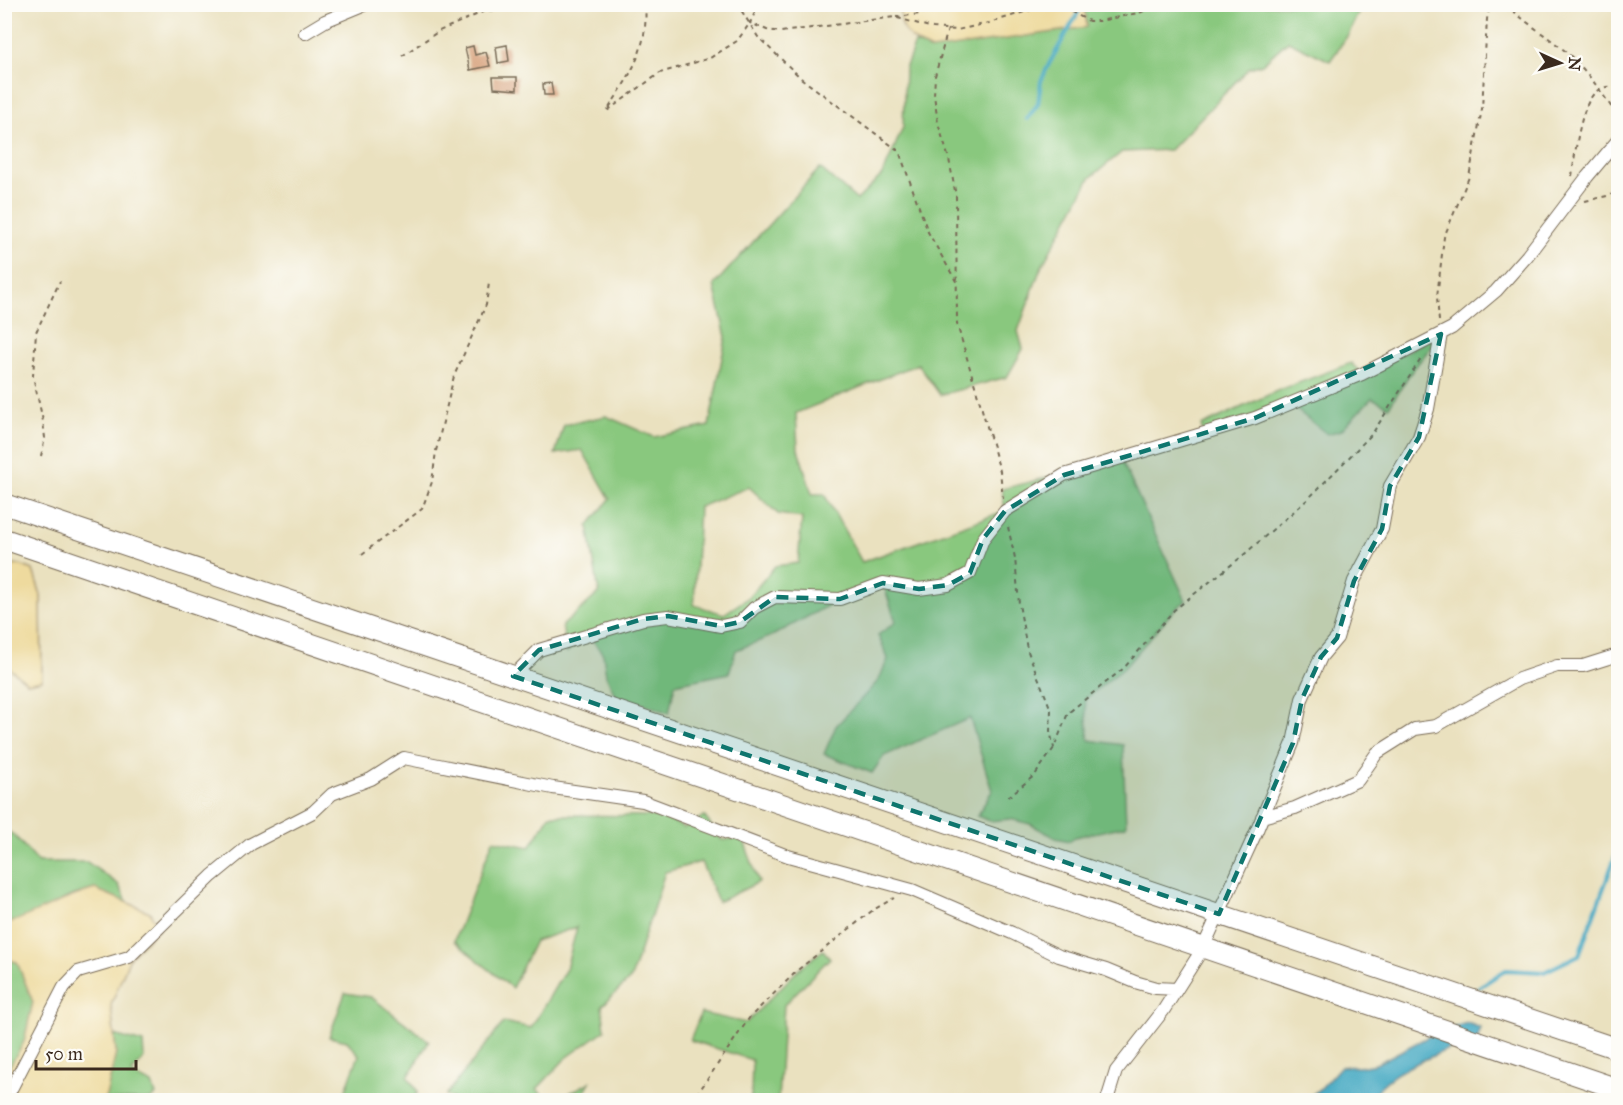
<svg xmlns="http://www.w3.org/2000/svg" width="1623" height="1105" font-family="'IM FELL Great Primer',serif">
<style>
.green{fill:#89c87e;stroke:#62794e;stroke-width:1.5;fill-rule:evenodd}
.sand{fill:#eeda9e;stroke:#94825e;stroke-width:1.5}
.water{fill:#42a8c2;stroke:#3e6970;stroke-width:1.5}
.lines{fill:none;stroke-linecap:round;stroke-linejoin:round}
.stream{stroke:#42a8c2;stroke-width:4}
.building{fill:#d59d76}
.minor-casing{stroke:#786a56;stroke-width:14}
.trunk-casing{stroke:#786a56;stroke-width:22}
.path{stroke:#786a56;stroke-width:2;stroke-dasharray:4.5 4.5;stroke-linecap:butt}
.minor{stroke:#fff;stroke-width:12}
.trunk{stroke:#fff;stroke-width:20}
.marked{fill:#0f766e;fill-opacity:0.2;stroke:#0f766e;stroke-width:4.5;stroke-dasharray:12 8;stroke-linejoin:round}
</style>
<rect width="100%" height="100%" fill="#fdfcf7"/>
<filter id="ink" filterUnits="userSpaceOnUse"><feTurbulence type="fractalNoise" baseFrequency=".0167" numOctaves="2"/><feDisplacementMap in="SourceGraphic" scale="12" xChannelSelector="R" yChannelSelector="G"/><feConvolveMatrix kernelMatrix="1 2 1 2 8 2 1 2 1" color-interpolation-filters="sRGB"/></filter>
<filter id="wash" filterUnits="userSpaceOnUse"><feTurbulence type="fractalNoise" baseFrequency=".008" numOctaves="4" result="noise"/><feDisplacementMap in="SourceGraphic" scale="24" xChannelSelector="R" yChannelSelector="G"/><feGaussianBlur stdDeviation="1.35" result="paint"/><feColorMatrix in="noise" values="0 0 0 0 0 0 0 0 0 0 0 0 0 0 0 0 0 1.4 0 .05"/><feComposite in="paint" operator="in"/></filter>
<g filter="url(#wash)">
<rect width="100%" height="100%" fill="#eae1bf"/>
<!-- green -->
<path class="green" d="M1084,5H1362L1348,35L1330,61L1288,41L1262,64L1249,68L1170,150L1122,152L1090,178L1040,270L1018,331L1023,349L1007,377L940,395L918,364L796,413L798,449L812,494H824L862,562L1005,511L1002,489L1121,459L1186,601L1174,610L1124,668L1085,699L1089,740L1123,745L1126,826L1075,837L1069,841L1056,838L1030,824L1010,819L990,821L977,816L992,791L970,718L884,756L872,773L824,754L836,726L878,681L888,659L878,635L896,622L883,583L840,599L772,636L736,650L729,673L675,684L669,713L645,704L616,697L606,675L603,654L587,633L567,652L562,626L599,593L588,526L610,499L582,450L555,454L564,425L606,416L654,437L709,426L726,337L714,285L820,168L857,200L883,174L903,127L905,69L915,43L931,50L1087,27ZM749,487L778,514L802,518L798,563L775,566L749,597L724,614L694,605L699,507Z
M1441,334L1409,375L1389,407L1372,398L1341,430L1327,434L1289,404L1204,434L1201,426L1277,391L1351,363L1362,374Z
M550,815L663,816L684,828L704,816L722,840L743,838L759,882L718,902L701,862L665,872L631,978L602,1006L605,1030L565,1059L537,1089L547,1100H455L446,1095L504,1022L531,1028L566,969L577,927L535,941L512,988L454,941L493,840L530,847Z
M5,830L14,835L38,862H87L118,884L128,903L95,889L71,896L39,912L5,925Z
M823,950L830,958L784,1005L778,1100H751L752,1060L690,1040L701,1013L746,1023L799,969Z
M5,959L17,962L33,1002L24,1042L5,1075Z
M345,993L371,997L429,1041L408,1077L418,1092L413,1100H342L359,1055L347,1041L329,1037Z
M114,1035L143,1043L144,1058L131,1074L152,1084L156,1095L149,1100H105L116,1053Z
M590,1082L580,1100H557Z"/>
<!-- sand -->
<path class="sand" d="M902,4L1084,5L1087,27L931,50C912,41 895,30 902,4Z
M20,565L33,570L41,595L42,680L28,683L5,665V566Z
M95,889L150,912L158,929L130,957L111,1005L116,1053L105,1100H5V1075L24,1042L33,1002L17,962L5,959V925C35,913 64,898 95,889Z"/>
<!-- water -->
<path class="water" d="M1467,1023L1481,1028L1475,1046L1463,1054L1452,1047C1423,1062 1388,1070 1370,1100H1305L1322,1087L1341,1066L1359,1067L1376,1064L1437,1032Z"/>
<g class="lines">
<!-- stream -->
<path class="stream" d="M1027,119L1038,104L1041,81L1049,64L1083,4
M1479,987L1506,970L1544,972L1579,955L1618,849"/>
</g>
<g id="blocks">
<!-- building -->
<path class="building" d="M507,45L509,61L498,63L496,47Z
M473,46L475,55L486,52L490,66L470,70L465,48Z
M493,77H517V90L494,88Z
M551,83L553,95H544L543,84Z"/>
</g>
</g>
<g filter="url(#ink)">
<use href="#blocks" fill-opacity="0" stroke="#786a56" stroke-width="1.5"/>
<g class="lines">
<defs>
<path id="minor" d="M305,33L325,21L366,4
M513,676L539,650L643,619L668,616L721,626L740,622L754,608L775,597L840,599L883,583L919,589L948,585L970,573L983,539L1005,511L1064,475L1255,418L1362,374L1452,328L1496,291L1527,256L1587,177L1618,140
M1262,817L1295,808L1358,780L1377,753L1415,729L1436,726L1519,679L1557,666H1583L1618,655
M4,1097L10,1091L64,987L78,972L129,957L212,876L251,844L313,812L332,794L371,779L404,758L553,788L643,801L788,856L912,890L1012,933L1059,956L1106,970L1135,982L1156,988L1177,989
M1107,1100L1116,1071L1163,1011L1203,948L1257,830L1293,743L1302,699L1321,657L1337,638L1354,581L1382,529L1390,486L1419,437L1428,409L1441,334"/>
<path id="trunk" d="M4,504L1618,1049
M4,539L1618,1089"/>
</defs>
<!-- minor casing -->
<use href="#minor" class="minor-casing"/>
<!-- trunk casing -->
<use href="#trunk" class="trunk-casing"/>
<!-- path -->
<path class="path" d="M645,4C649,49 630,75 607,111L660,73L710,58L737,41L750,23
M736,4L741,10L758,37L802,79L899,151L928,232L957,283
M759,4L750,23L767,30L781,32L894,17L933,28L957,30L989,23L1047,5L1060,6L1089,21H1100L1142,12L1156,4
M1506,4C1524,22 1546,35 1565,51C1587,70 1602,93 1618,117
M896,17L920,14L954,4
M948,29L935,76L934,95L938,123L949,159L956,196L957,324L1000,471L1003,498
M402,56L439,31L485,11L562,4
M1572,176C1575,156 1580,98 1600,89C1605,86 1613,87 1618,87
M1585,201L1611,195L1618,189
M1439,321L1437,297L1444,237L1469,177L1482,109L1487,19L1490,4
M41,456L45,438L43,421L33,376L36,332L60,281
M1008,527L1015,558L1019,604L1027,649L1051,710L1050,731L1054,748
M362,554L422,509L432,482L436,451L454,376L486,305L489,283
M1008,797L1035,775L1054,748L1068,713L1124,668L1174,610L1240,558L1307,500L1372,434L1421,359
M689,1100L700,1090L750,1017L799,969L873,910L894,898"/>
<!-- minor -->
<use href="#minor" class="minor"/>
<!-- trunk -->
<use href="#trunk" class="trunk"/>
</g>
</g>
<!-- marked area -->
<path class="marked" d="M1441,334L1419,437L1390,486L1382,529L1354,581L1337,638L1321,657L1302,699L1293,743L1219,914L513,676L539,650L643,619L668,616L721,626L740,622L775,597L840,599L883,583L919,589L948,585L970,573L983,539L1005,511L1064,475L1255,418Z"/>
<!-- margin -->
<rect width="1623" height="1105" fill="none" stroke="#fdfcf7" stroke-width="24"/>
<!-- north arrow -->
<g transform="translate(1560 63) rotate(94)" stroke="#fdfcf7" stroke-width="4.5" paint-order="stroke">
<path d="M0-4.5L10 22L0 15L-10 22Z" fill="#3b2a1e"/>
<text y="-9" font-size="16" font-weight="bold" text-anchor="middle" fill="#3b2a1e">N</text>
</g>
<!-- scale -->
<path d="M36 1060v9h100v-9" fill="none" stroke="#3b2a1e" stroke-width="3"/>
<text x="45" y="1060" font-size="18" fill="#3b2a1e" stroke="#fdfcf7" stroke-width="4.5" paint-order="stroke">50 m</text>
</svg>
